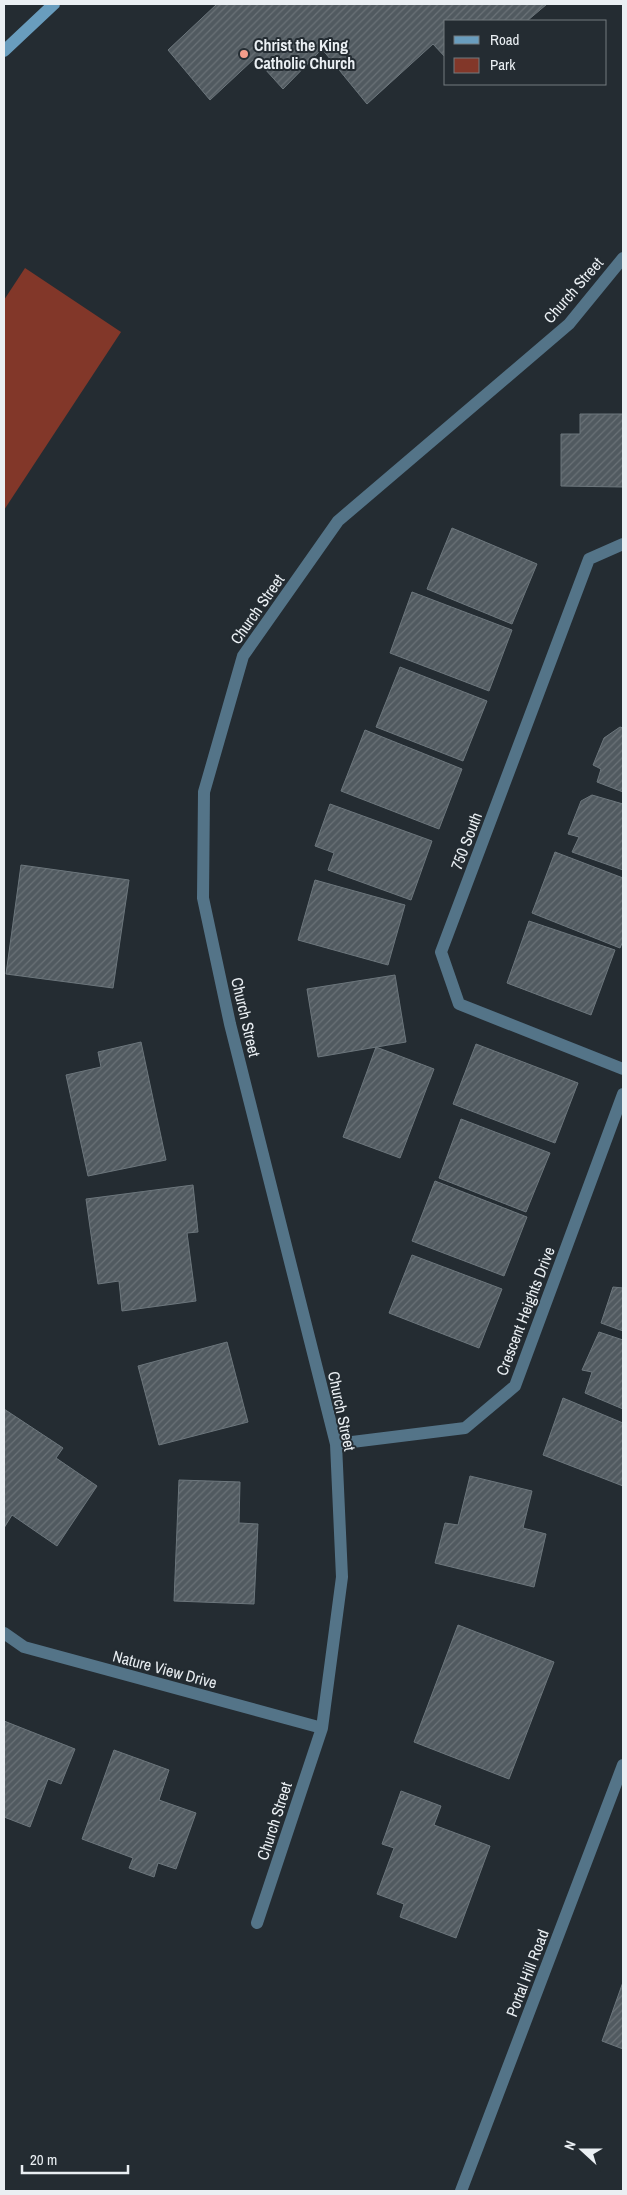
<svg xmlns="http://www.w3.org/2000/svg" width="627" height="2195" font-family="'Archivo Narrow',sans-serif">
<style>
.green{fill:#823729}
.building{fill:url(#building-hatch);stroke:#6c767c}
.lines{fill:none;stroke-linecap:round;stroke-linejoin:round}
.street{stroke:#547488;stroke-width:12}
.secondary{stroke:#699dbe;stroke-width:12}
.poi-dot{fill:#f49d8b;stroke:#242c32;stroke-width:2}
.labels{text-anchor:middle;stroke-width:4;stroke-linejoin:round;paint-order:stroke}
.poi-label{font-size:16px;font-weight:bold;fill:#eaeff3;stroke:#242c32;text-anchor:start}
.street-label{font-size:16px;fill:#eaeff3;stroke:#242c32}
</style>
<defs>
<pattern id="building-hatch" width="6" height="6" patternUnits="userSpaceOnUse" patternTransform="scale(1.25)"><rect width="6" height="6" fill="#515a60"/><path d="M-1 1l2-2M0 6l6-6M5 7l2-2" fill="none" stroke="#6a7277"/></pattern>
</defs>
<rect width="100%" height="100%" fill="#242c32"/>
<!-- green -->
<path class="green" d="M25,268L121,332L4,510V300Z"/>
<!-- building -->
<path class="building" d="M217,4H547L527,21H446V58L433,44L367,104L322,49L283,89L255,58L210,100L168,50Z
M580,414H623V487L561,486V434H580Z
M452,528L537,564L512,624L427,589Z
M412,592L512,630L489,691L390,653Z
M400,667L487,701L463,761L376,727Z
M620,727L623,728V792L597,782L601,769L593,765L604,738Z
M365,730L462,769L439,829L341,791Z
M592,795L623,804V870L572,852L579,837L568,834L581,801Z
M330,804L432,841L411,900L328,870L334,853L315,846Z
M555,852L623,878V941L620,948L532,913Z
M21,865L129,880L113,988L6,974Z
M315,880L405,905L388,965L298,940Z
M529,921L615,950L591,1015L507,983Z
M395,975L406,1042L318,1057L307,989Z
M141,1042L166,1160L88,1176L66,1075L101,1067L98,1052Z
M476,1044L578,1083L555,1143L453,1104Z
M376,1047L434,1069L400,1158L343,1137Z
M461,1119L550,1153L526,1212L439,1178Z
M435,1181L527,1217L504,1276L412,1241Z
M193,1185L198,1232L187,1233L196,1301L122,1311L119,1281L98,1284L86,1199Z
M412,1255L502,1289L479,1348L389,1313Z
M613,1287L623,1288V1331L601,1323Z
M599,1332L623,1340V1409L585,1393L592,1372L582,1370Z
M227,1342L248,1422L159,1445L138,1366Z
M563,1398L623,1423V1486L543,1455Z
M4,1409L63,1448L56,1458L97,1486L57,1546L12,1515L4,1528Z
M470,1476L532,1491L523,1528L546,1534L534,1587L435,1563L445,1523L458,1525Z
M179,1480L240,1482L239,1523L258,1524L254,1604L174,1601Z
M458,1625L554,1662L509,1779L414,1742Z
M4,1721L75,1749L61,1784L48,1779L30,1827L4,1817Z
M114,1750L169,1770L159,1800L196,1813L176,1869L158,1863L154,1877L129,1868L133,1858L82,1839Z
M401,1791L441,1806L434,1825L490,1846L456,1938L400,1917L404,1904L377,1894L394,1848L382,1844Z
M623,1982V2049L602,2041Z"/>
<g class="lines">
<!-- street -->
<path class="street" d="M623,544L589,559L441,952L459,1004L623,1069
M336,1444L465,1428L515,1386L623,1094
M4,1633L24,1647L322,1728
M257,1923L322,1728L342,1577L336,1444L230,1024L203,898L204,792L243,656L338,521L569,324L623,258
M461,2191L623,1765"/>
<!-- secondary -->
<path class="secondary" d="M4,51L54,4"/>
</g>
<!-- markers -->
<circle class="poi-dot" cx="244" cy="54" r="5"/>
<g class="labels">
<!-- poi labels -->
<g class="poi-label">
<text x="254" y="51">Christ the King<tspan x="254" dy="18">Catholic Church</tspan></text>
</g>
<!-- street labels -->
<g class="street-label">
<text transform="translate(573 290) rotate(-49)" y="6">Church Street</text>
<text transform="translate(257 609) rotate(-55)" y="6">Church Street</text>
<text transform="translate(466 841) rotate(-69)" y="6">750 South</text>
<text transform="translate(246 1017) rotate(77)" y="6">Church Street</text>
<text transform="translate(525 1311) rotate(-69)" y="6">Crescent Heights Drive</text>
<text transform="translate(342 1411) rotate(78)" y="6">Church Street</text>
<text transform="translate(165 1669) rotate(15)" y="6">Nature View Drive</text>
<text transform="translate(274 1821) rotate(-72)" y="6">Church Street</text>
<text transform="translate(527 1973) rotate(-69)" y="6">Portal Hill Road</text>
</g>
</g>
<!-- border -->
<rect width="627" height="2195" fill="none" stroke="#eaeff3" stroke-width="10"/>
<!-- legend -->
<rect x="444" y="20" width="162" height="65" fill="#242c32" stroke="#737a7f"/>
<rect x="454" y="36" width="25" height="8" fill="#699dbe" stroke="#737a7f"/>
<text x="490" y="45" font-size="15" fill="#eaeff3">Road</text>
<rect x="454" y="58" width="25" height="15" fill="#823729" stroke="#737a7f"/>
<text x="490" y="70" font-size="15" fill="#eaeff3">Park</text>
<!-- north arrow -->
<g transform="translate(582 2150) rotate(291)" stroke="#242c32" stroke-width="4" paint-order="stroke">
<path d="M0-4L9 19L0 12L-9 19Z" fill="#eaeff3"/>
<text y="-8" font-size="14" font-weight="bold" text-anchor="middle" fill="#eaeff3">N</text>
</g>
<!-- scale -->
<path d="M22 2165v8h106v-8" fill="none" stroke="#eaeff3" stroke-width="2.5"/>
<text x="30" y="2165" font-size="15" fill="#eaeff3" stroke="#242c32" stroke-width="4" paint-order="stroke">20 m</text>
</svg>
